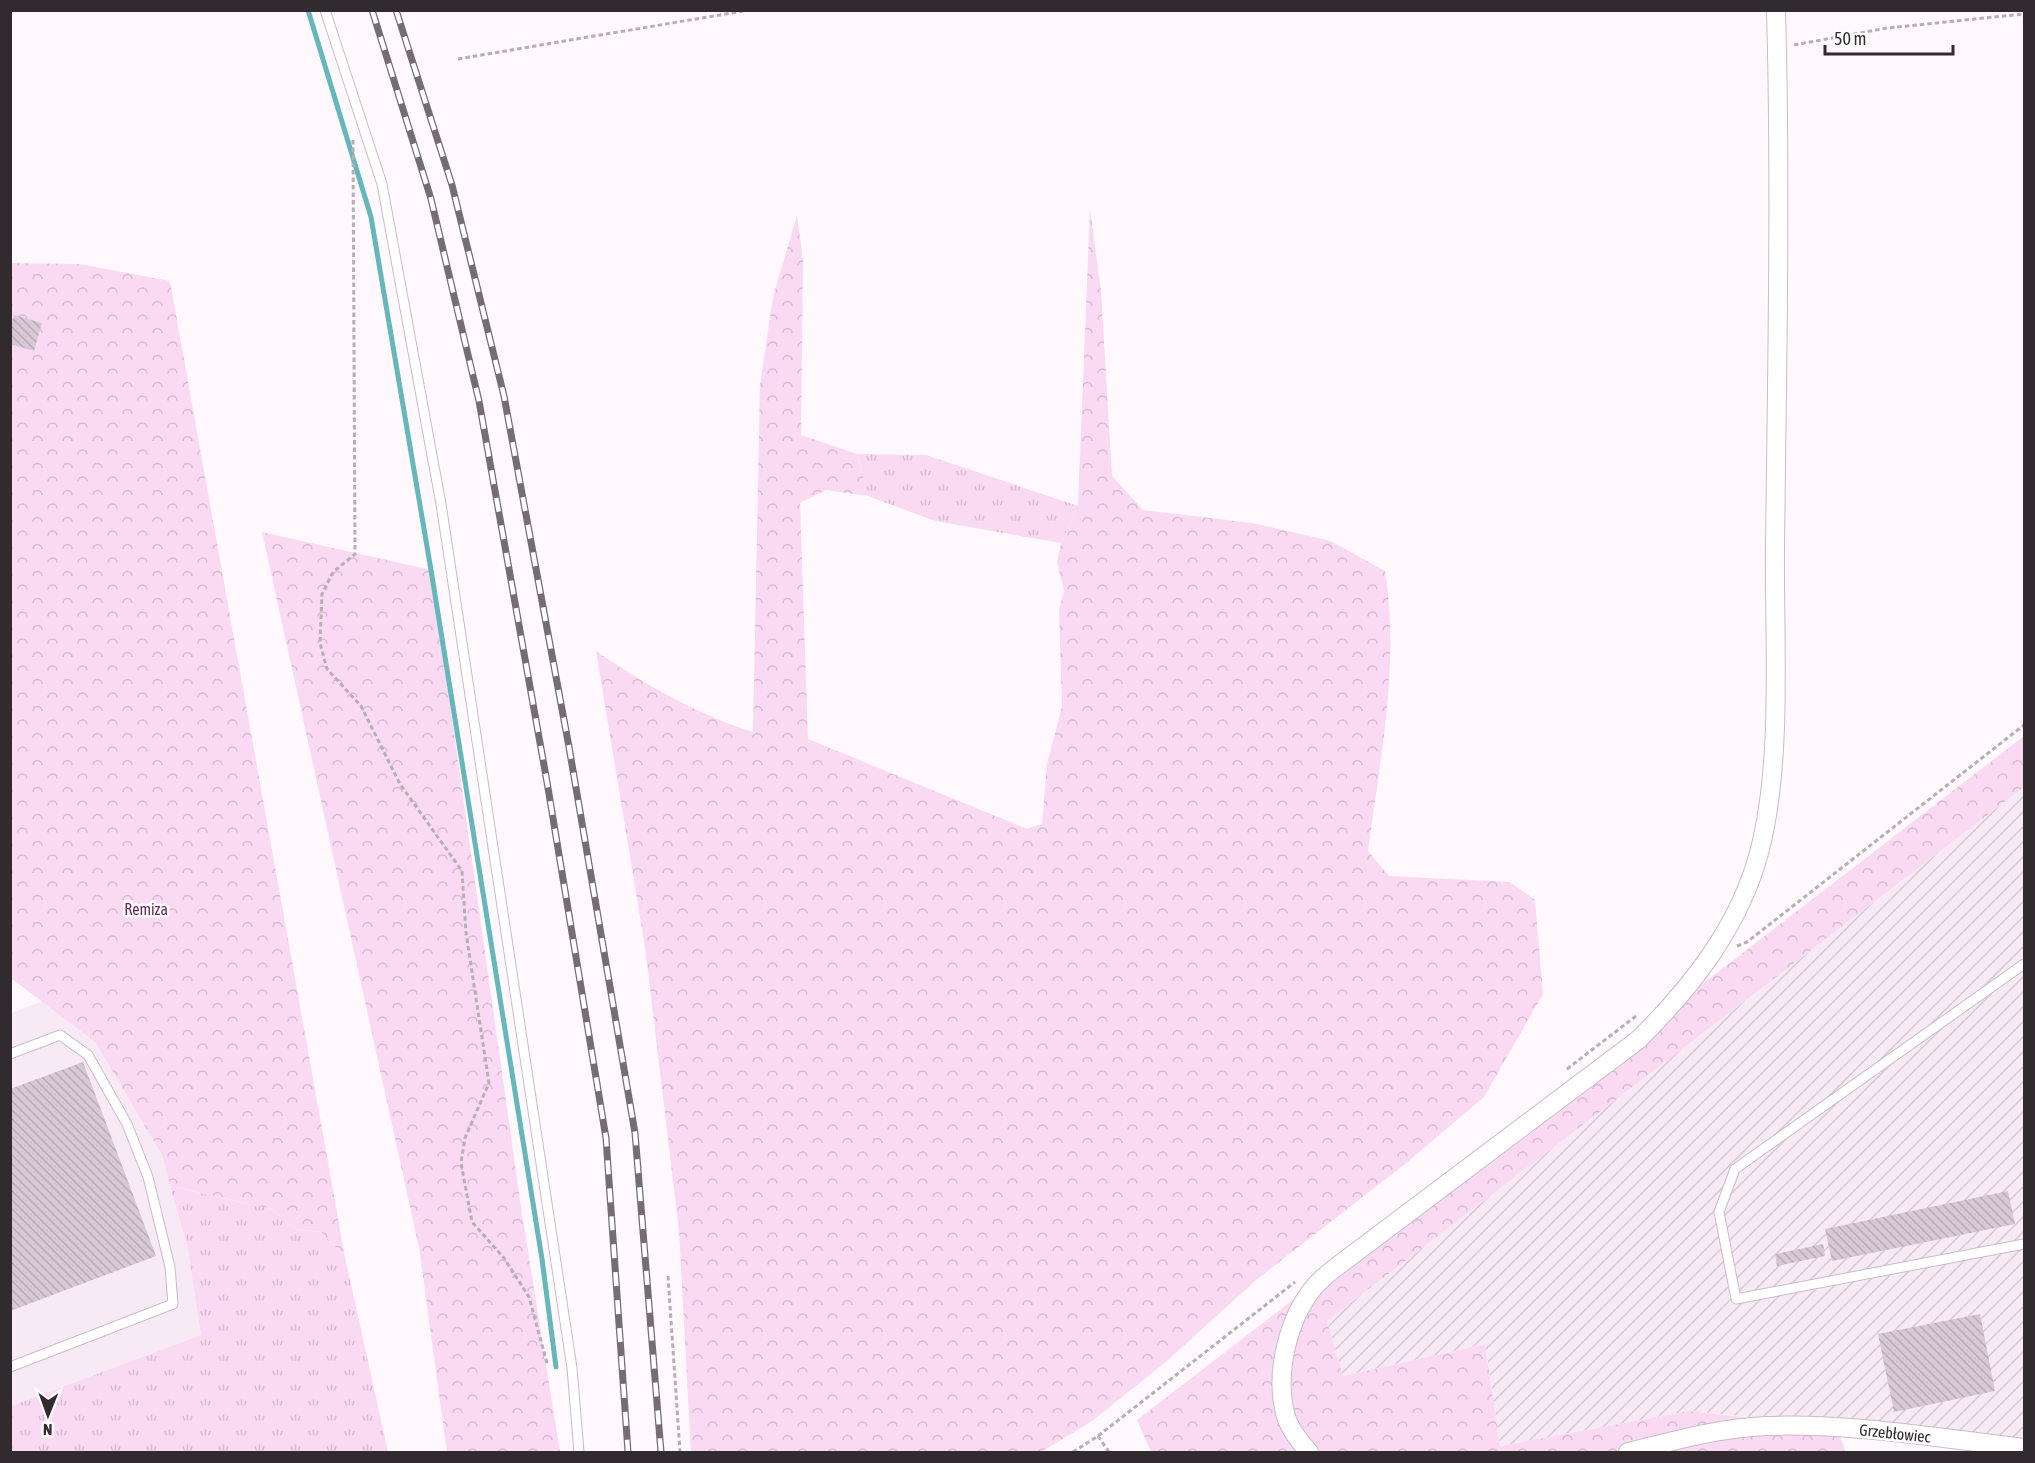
<svg xmlns="http://www.w3.org/2000/svg" width="2035" height="1463" font-family="'Asap Condensed',sans-serif">
<style>
.built{fill:#f8eaf5}
.industrial{fill:url(#industrial-furrows)}
.grass{fill:url(#grass-tufts)}
.forest{fill:url(#forest-crowns)}
.lines{fill:none;stroke-linecap:round;stroke-linejoin:round}
.stream{stroke:#66b7bc;stroke-width:5}
.building{fill:url(#building-back-hatch)}
.lane-casing{stroke:#ccbbc8;stroke-width:11}
.street-casing{stroke:#ccbbc8;stroke-width:20}
.path{stroke:#b6afb4;stroke-width:3;stroke-dasharray:4.5 3;stroke-linecap:butt}
.lane{stroke:#fff;stroke-width:9}
.street{stroke:#fff;stroke-width:18}
.rail-casing{stroke:#746d72;stroke-width:7}
.rail{stroke:#fff;stroke-width:4.5;stroke-dasharray:14;stroke-linecap:butt}
.labels{text-anchor:middle;stroke-width:5;stroke-linejoin:round;paint-order:stroke}
.park-label{font-size:16px;fill:#662b5e;stroke:#fff}
.street-label{font-size:16px;fill:#312a2f;stroke:#fff}
</style>
<defs>
<pattern id="industrial-furrows" width="10" height="10" patternUnits="userSpaceOnUse" patternTransform="scale(1.5)"><rect width="10" height="10" fill="#f8eaf5"/><path d="M-1 1l2-2M0 10L10 0M9 11l2-2" fill="none" stroke="#d5c9d2"/></pattern>
<pattern id="grass-tufts" width="24" height="20" patternUnits="userSpaceOnUse" patternTransform="scale(1.5)"><rect width="24" height="20" fill="#fadaf3"/><path d="M3 7l-1-3M5 7V3M7 7l1-3M15 17l-1-3M17 17v-4M19 17l1-3" fill="none" stroke="#d7bbd1"/></pattern>
<pattern id="forest-crowns" width="20" height="18" patternUnits="userSpaceOnUse" patternTransform="scale(1.5)"><rect width="20" height="18" fill="#fadaf3"/><path d="M2 6a3 3 0 1 1 6 0M12 15a3 3 0 1 1 6 0" fill="none" stroke="#d7bbd1"/></pattern>
<pattern id="building-back-hatch" width="6" height="6" patternUnits="userSpaceOnUse" patternTransform="scale(1.5)"><rect width="6" height="6" fill="#d8c7d5"/><path d="M-1 5l2 2M0 0l6 6M5-1l2 2" fill="none" stroke="#baabb7"/></pattern>
</defs>
<rect width="100%" height="100%" fill="#fff8fd"/>
<!-- built -->
<path class="built" d="M43,1001L95,1042L162,1155L187,1245L201,1335L11,1406V1013Z"/>
<!-- industrial -->
<path class="industrial" d="M2024,787V1443L1689,1411L1500,1446L1485,1344L1343,1376L1327,1321Z"/>
<!-- grass -->
<path class="grass" d="M857,454L926,455L1078,506L1061,543L935,521L868,496Z
M170,1186L272,1209L295,1229L321,1232L345,1257L388,1452H11V1406L201,1335L187,1245Z"/>
<!-- forest -->
<path class="forest" d="M1090,209L1101,291L1112,476L1143,510L1252,523L1331,541L1385,571C1400,663 1380,759 1368,851L1389,876L1510,882L1535,900L1543,994L1484,1097L1405,1164L1256,1280L1167,1361L1092,1421L1043,1451L691,1452L679,1231L645,947L596,651C644,684 698,715 753,732L760,385L773,297L797,215L803,260L801,435L857,454L868,496L826,490L800,503L808,739L1027,829L1042,824L1047,764L1062,707L1059,610L1064,591L1057,562L1061,543L1078,506Z
M11,263L79,264L170,281L345,1257L321,1232L295,1229L272,1209L170,1186L162,1155L95,1042L11,978Z
M262,532L431,570L521,1207L560,1452H447L419,1248Z
M2024,736V787L1327,1321L1343,1376L1485,1344L1500,1446L1689,1411L1836,1427L1846,1452H1151L1137,1420Z"/>
<g class="lines">
<!-- stream -->
<path class="stream" d="M308,10L371,217L431,570L542,1259L556,1367"/>
</g>
<!-- building -->
<path class="building" d="M14,315L42,323L34,351L10,344V327Z
M83,1062L156,1256L10,1311V1089Z
M2008,1191L2015,1224L1832,1261L1825,1229Z
M1823,1244L1825,1256L1777,1266L1775,1254Z
M1980,1314L1995,1391L1894,1412L1878,1334Z"/>
<g class="lines">
<defs>
<path id="lane" d="M325,10L382,184L441,504L572,1368L579,1452
M2024,964L1735,1169L1719,1212L1736,1299L2024,1244
M10,1054L60,1035L88,1055L127,1124L148,1177L170,1267L173,1304L10,1367"/>
<path id="street" d="M1309,1452C1300,1442 1288,1426 1285,1413C1275,1372 1288,1318 1315,1286C1322,1278 1331,1271 1339,1265L1638,1040C1691,988 1739,927 1759,853C1783,763 1774,643 1775,548C1777,369 1781,189 1776,10
M1628,1452C1673,1441 1719,1428 1766,1426C1852,1423 1939,1438 2024,1448"/>
</defs>
<!-- lane casing -->
<use href="#lane" class="lane-casing"/>
<!-- street casing -->
<use href="#street" class="street-casing"/>
<!-- path -->
<path class="path" d="M1794,45L1887,28L2024,14
M458,59L749,10
M353,140L355,554L333,572L322,594L320,643L327,669L361,706L400,784L462,871L466,933L489,1083L465,1138L461,1163L472,1222L504,1258L529,1297L547,1363
M1737,946L1747,942L2024,725
M1567,1069L1636,1016
M668,1276L680,1452
M1098,1436L1109,1452
M1073,1452L1098,1436L1295,1282"/>
<!-- lane -->
<use href="#lane" class="lane"/>
<!-- street -->
<use href="#street" class="street"/>
<defs>
<path id="rail" d="M372,10L431,199L479,401L547,782L606,1138L628,1452
M396,10L452,185L504,396L569,747L635,1133L661,1452"/>
</defs>
<!-- rail casing -->
<use href="#rail" class="rail-casing"/>
<!-- rail -->
<use href="#rail" class="rail"/>
</g>
<g class="labels">
<!-- park labels -->
<g class="park-label">
<text x="146" y="915">Remiza</text>
</g>
<!-- street labels -->
<g class="street-label">
<text transform="translate(1895 1433) rotate(6)" y="6">Grzebłowiec</text>
</g>
</g>
<!-- border -->
<rect width="2035" height="1463" fill="none" stroke="#312a2f" stroke-width="24"/>
<!-- north arrow -->
<g transform="translate(48 1415) rotate(181)" stroke="#ffffff" stroke-width="4.5" paint-order="stroke">
<path d="M0-4.5L10 22L0 15L-10 22Z" fill="#312a2f"/>
<text y="-9" font-size="16" font-weight="bold" text-anchor="middle" fill="#312a2f">N</text>
</g>
<!-- scale -->
<path d="M1825 45v9h128v-9" fill="none" stroke="#312a2f" stroke-width="3"/>
<text x="1834" y="45" font-size="18" fill="#312a2f" stroke="#ffffff" stroke-width="4.5" paint-order="stroke">50 m</text>
</svg>
